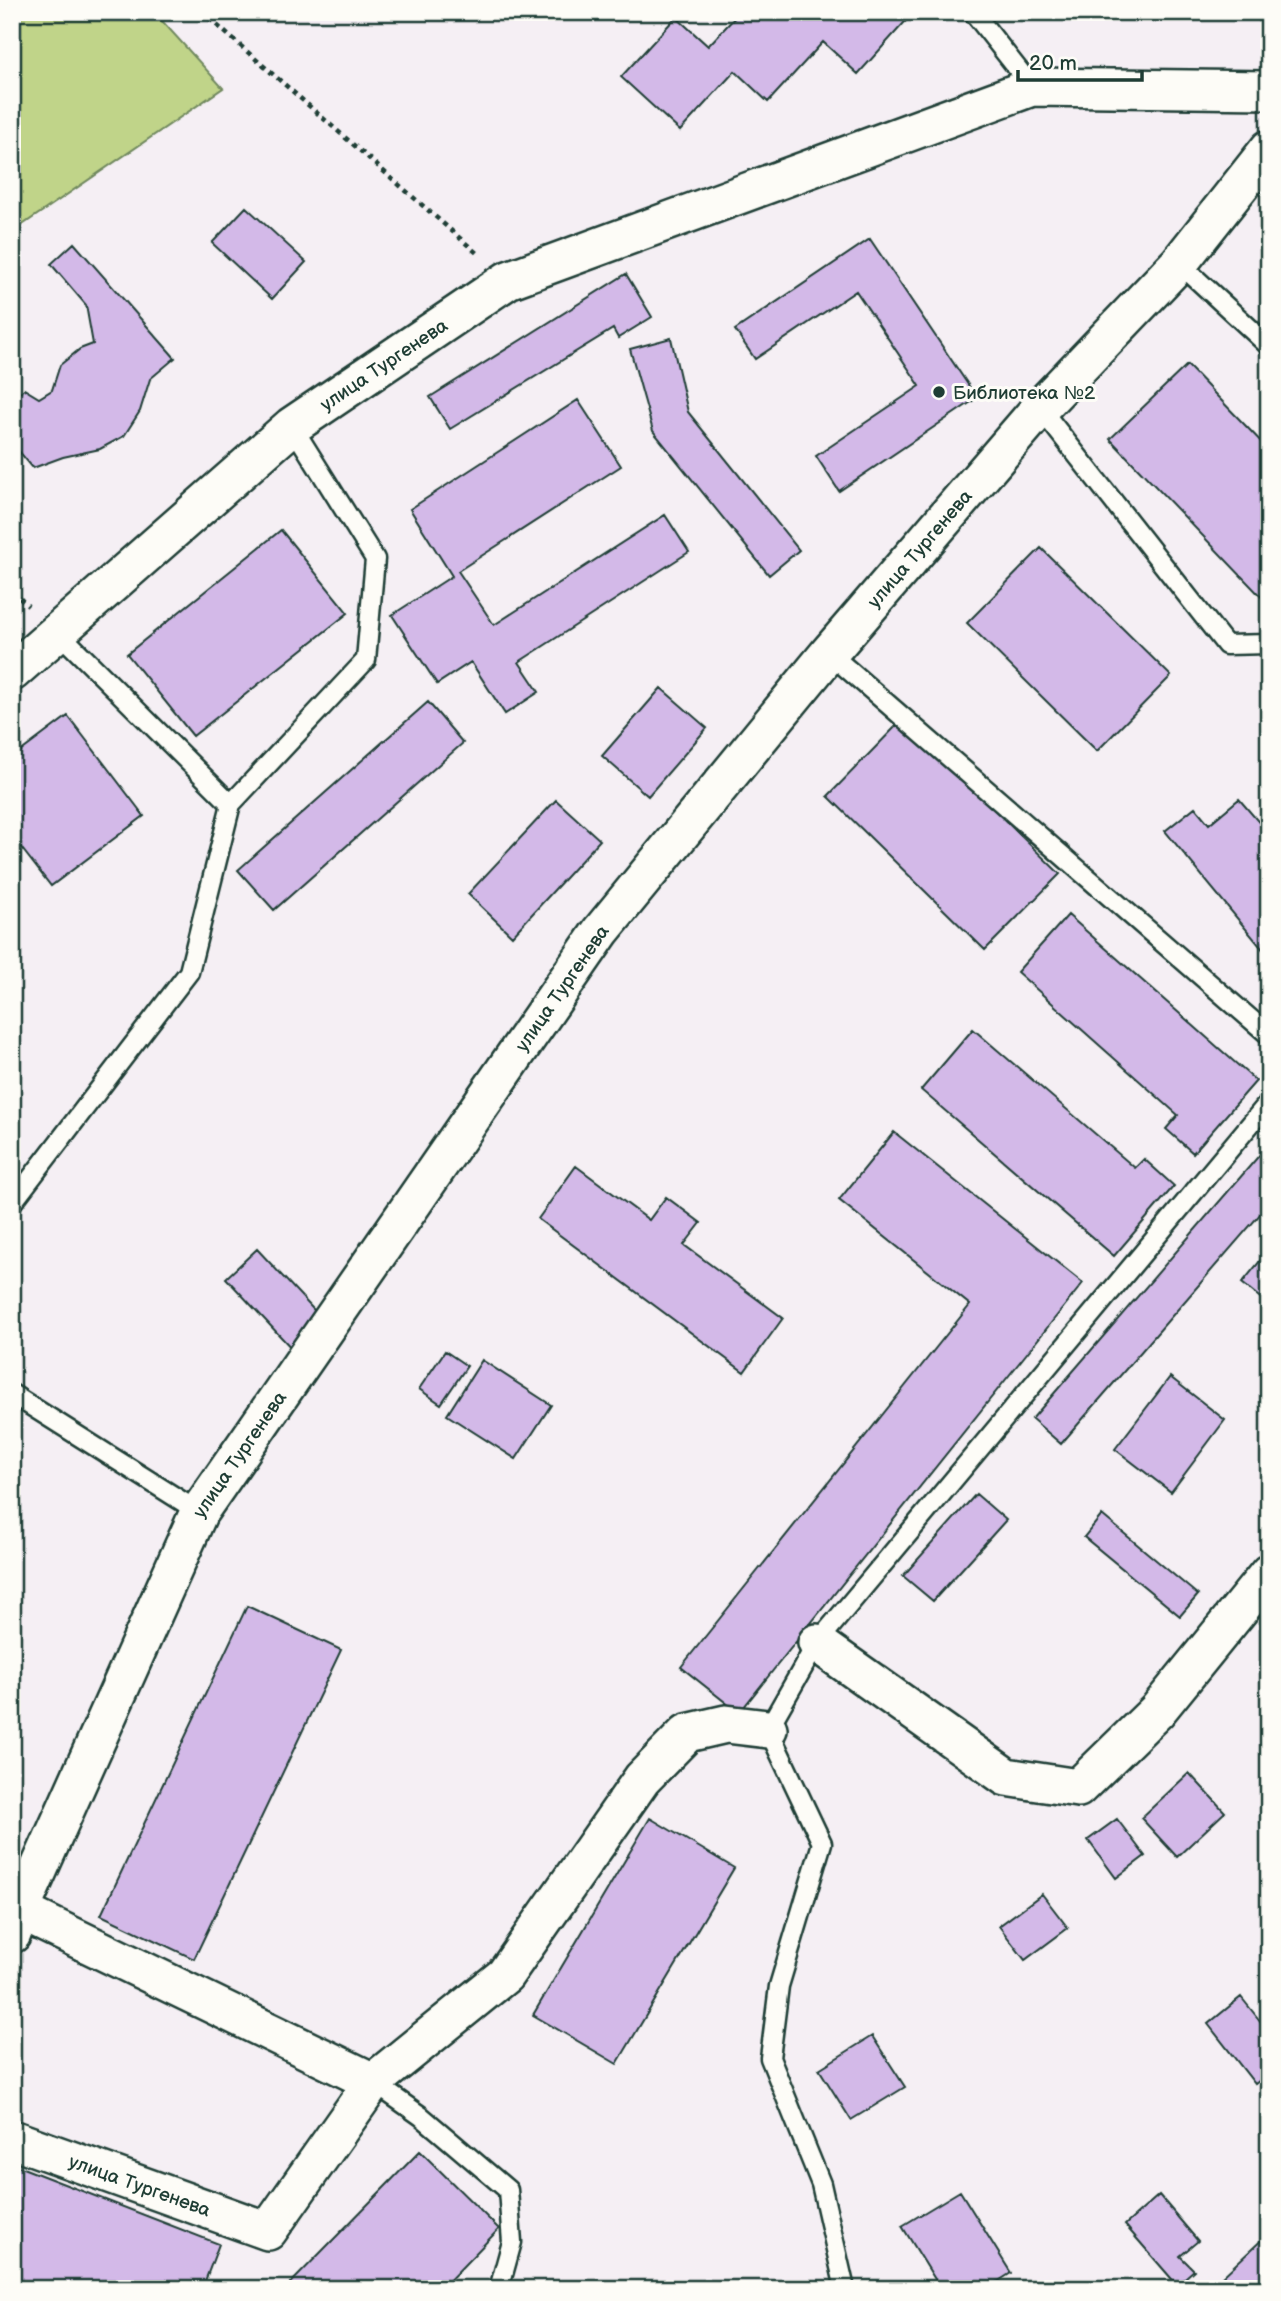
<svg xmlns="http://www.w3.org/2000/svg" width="1281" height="2301" font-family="'Balsamiq Sans',sans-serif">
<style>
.green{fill:#c0d489;stroke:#70885e;stroke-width:2}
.building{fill:#d3b9e8;stroke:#1f3d34;stroke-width:2}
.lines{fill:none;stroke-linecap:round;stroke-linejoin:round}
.service-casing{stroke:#1f3d34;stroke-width:23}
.minor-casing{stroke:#1f3d34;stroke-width:42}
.path{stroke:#1f3d34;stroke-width:4.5;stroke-dasharray:5 5;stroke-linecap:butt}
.service{stroke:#fdfcf7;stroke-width:18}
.minor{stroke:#fdfcf7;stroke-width:37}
.poi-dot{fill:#1f3d34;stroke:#fdfcf7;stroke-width:2.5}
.labels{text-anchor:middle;stroke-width:6;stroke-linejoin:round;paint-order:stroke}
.street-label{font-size:19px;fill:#1f3d34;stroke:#fdfcf7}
.poi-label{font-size:19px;fill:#1f3d34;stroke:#fdfcf7;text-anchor:start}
</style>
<rect width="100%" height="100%" fill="#f5eff4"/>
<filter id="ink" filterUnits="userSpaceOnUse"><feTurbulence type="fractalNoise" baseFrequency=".0143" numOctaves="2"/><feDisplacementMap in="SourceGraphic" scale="14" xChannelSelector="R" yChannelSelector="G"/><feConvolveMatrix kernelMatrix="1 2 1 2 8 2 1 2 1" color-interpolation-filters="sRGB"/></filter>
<g filter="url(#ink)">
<!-- green -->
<path class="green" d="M12,12H154L223,88L12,232Z"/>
<!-- building -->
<path class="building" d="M740,12H791L797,18L802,12L913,13L858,74L823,42L768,102L735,71L680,131L621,77L676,17L708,46Z
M246,207L306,262L272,299L212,243Z
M870,239L977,398L839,491L816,456L920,386L856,291L755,359L735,330Z
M74,243L175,358L150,379L140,411L124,436L100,449L63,457L33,468L12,443V398L24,389L39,398L52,390L60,365L80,349L93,344L86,305L51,264Z
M626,274L652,317L618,338L613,329L450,429L430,397Z
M671,338L688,412L799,550L769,575L653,431L630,349Z
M1187,365L1269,450V605L1110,439Z
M578,400L621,466L458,571L494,625L665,515L689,552L519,662L539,692L505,714L471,662L437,684L392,615L452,576L410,509Z
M281,530L348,613L193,736L127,654Z
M1041,548L1171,676L1097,751L967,623Z
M661,688L707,728L648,796L602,756Z
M428,702L463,743L274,910L238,870Z
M68,716L144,816L51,886L12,836V758Z
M902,720L1060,874L985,950L828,796Z
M1239,799L1269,834V957L1165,831L1195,807L1209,824Z
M556,800L600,840L512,936L468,894Z
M1068,915L1256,1081L1193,1153L1166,1129L1178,1115L1017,972Z
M973,1029L1135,1168L1144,1159L1174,1186L1114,1256L921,1090Z
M894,1132L1083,1283L739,1713L681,1667L970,1305L839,1200Z
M1269,1144V1204L1061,1444L1032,1419Z
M576,1166L649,1220L666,1197L701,1223L684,1245L783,1318L744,1372L538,1219Z
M257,1249L326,1323L295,1352L226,1278Z
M1269,1250V1305L1242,1283Z
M445,1351L467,1366L441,1404L419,1389Z
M482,1360L551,1405L516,1459L447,1415Z
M1170,1377L1225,1420L1171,1492L1115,1449Z
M976,1494L1006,1520L933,1601L903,1576Z
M1102,1515L1198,1595L1180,1616L1084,1537Z
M247,1606L341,1650L194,1959L101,1915Z
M1189,1773L1225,1812L1177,1857L1141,1818Z
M650,1818L734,1868L617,2064L533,2015Z
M1117,1819L1145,1856L1116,1878L1088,1840Z
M1042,1894L1068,1928L1025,1960L999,1926Z
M1241,1997L1269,2032V2073L1255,2084L1208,2024Z
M872,2036L905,2087L851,2120L819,2069Z
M420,2151L499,2229L441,2289H285Z
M15,2165L219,2244L202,2289H27L12,2283V2173Z
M960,2191L1011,2273L986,2289H941L902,2226Z
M1159,2195L1198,2241L1180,2256L1194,2270L1177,2285L1125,2225Z
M1269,2233V2289H1230L1221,2278Z"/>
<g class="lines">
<defs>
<path id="service" d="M973,12L1032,87
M1179,263L1269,346
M1040,408L1226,645L1269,644
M829,653L1269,1035
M231,804L366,660L375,559L292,426
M12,1203L189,972L231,804L58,632
M12,1394L199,1512
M373,2082L421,2116L508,2190L512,2242L499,2289
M845,2289L821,2184L770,2058L779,1986L822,1843L768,1729L817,1643L1269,1102"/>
<g id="minor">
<path id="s1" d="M12,672L292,426L508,280L1032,87L1269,90"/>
<path d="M817,1643L1006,1777L1078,1788L1157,1711L1269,1573"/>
<path d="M12,1907L373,2082L505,1975L642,1779L687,1733L726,1724L768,1729"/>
<path id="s2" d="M12,1934L21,1909L199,1512L601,931L829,653L1040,408L1179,263L1269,149"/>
<path id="s3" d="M12,2139L268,2231L373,2082"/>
</g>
</defs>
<!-- service casing -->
<use href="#service" class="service-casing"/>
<!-- minor casing -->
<use href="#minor" class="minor-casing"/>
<!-- path -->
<path class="path" d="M202,12L478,254
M12,591L28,606"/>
<!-- service -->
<use href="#service" class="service"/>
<!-- minor -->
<use href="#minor" class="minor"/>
</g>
</g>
<!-- markers -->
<circle class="poi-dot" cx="939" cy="392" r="7"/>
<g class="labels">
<!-- street labels -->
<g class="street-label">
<text dy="7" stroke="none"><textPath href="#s1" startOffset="483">улица Тургенева</textPath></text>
<text dy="7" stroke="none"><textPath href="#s2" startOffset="1666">улица Тургенева</textPath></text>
<text dy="7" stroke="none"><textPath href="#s2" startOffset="1099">улица Тургенева</textPath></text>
<text dy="7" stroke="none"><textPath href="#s2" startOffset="532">улица Тургенева</textPath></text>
<text dy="7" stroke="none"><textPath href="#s3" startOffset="136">улица Тургенева</textPath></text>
</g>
<!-- poi labels -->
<g class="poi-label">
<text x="953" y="399">Библиотека №2</text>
</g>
</g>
<!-- margin -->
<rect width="1281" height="2301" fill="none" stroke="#fdfcf7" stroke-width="42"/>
<rect x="21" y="21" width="1239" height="2259" fill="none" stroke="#1f3d34" stroke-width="2.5" filter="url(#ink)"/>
<!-- scale -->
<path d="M1018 70v10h124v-10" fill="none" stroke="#1f3d34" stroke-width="3.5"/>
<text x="1029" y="70" font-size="21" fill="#1f3d34" stroke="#fdfcf7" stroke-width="5" paint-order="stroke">20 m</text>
</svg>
